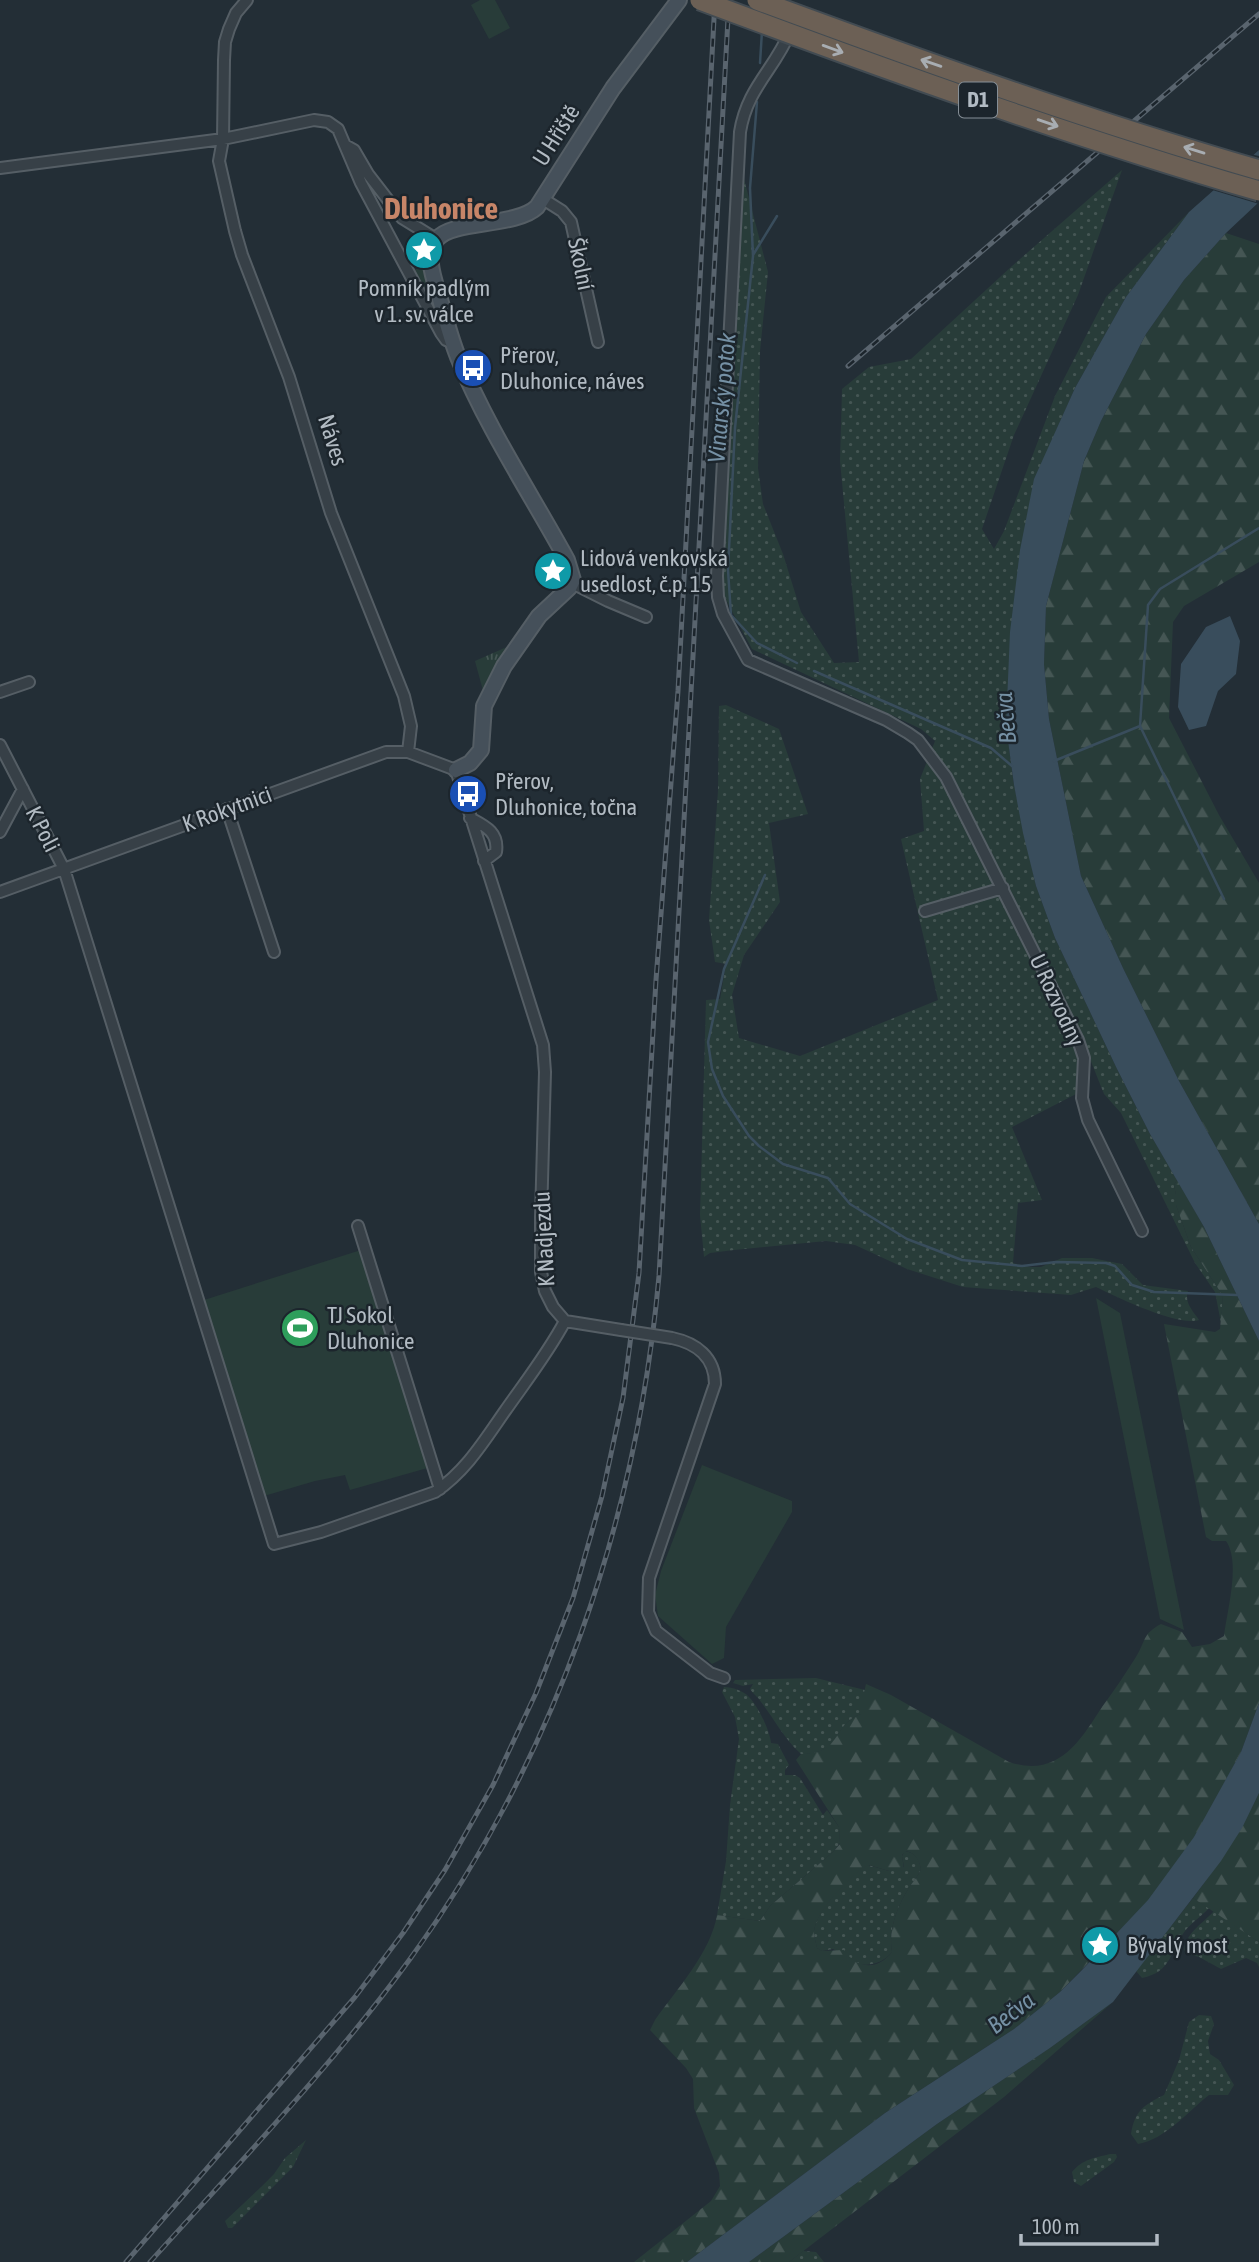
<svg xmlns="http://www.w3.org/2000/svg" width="1259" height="2262" font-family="'Asap Condensed',sans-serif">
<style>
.grass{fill:url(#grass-dots)}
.forest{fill:url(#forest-firs);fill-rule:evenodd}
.park{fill:url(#park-tufts)}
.garden{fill:#283c39}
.water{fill:#394d5c}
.pier{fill:#232e36}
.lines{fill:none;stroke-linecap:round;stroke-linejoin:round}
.stream{stroke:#394d5c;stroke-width:2.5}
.street-casing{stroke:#555e65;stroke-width:14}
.secondary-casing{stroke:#555e65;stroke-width:18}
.street{stroke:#374047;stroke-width:10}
.secondary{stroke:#45505a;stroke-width:14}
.rail-casing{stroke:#59646e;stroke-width:5}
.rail{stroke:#1c252c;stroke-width:2.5;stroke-dasharray:8;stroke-linecap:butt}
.street-bridge-casing{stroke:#555e65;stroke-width:14;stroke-linecap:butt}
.highway-bridge-casing{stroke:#424b52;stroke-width:23;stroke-linecap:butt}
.street-bridge{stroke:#374047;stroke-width:10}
.highway-bridge{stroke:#6c6055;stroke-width:19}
.oneway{stroke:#a8adb2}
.labels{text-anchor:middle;stroke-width:5;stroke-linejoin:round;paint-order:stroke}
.shield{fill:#1c252c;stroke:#858e96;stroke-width:2}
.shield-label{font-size:21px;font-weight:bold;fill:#b2bbc3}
.street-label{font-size:23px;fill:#b2bbc3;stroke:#1c252c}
.poi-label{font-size:23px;fill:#b2bbc3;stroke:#1c252c;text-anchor:start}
.water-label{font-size:24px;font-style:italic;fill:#7590a4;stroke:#1c252c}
.district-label{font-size:30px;font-weight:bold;fill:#c78568;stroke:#1c252c}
</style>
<defs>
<pattern id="grass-dots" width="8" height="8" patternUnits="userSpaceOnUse" patternTransform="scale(1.75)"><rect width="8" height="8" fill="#283c39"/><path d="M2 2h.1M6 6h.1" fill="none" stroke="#455654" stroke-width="1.8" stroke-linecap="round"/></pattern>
<pattern id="forest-firs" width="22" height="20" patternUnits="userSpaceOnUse" patternTransform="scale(1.75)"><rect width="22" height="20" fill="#283c39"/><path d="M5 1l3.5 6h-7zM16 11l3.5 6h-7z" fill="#455654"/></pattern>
<pattern id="park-tufts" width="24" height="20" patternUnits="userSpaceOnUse" patternTransform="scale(1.75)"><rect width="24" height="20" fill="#283c39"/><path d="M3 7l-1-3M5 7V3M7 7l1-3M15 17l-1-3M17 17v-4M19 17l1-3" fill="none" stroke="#455654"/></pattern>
</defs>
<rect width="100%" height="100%" fill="#232e36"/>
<!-- grass -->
<path class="grass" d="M1122,170L1078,295L1014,435L982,529L994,549L1004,531L1055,396L1106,297L1189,212L1126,297L1075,388L1056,431L1006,726L1014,785L1036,886L1055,938L1117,1069L1150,1134L1177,1180L1174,1185L1176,1195V1205L1191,1247L1223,1296L1221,1323L1215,1292L1195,1263L1121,1113L1104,1094L1090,1059L1080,1068L1078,1093L1012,1127L1042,1200L1018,1203L1013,1263L1030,1267H1041L1062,1258H1092L1122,1264L1143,1285L1188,1291C1184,1303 1193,1311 1199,1320C1179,1327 1116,1297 1096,1287L1071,1295L963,1287L907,1269L855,1245L826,1241L734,1250L710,1253L704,1257L700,1215L706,1000L720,999L726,964L715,962L709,920L718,790L719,706L726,705L779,729L808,814L769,823L780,902L744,955L732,995L739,1038L800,1056L938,1000L901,839L924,831L920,779L935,741L921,729L752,649L724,596L723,543L743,175L768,272L760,351L758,468L763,504L783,554L801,612L834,663L859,662L840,461L842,389L869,367L911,359L1012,266Z
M816,1678L865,1690L861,1714C831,1725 844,1754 801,1754C784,1739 775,1720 761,1702C758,1697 753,1694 750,1689L753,1684L743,1686L733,1683L735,1680Z
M724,1687C732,1687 744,1691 749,1697C758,1706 770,1731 771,1743L778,1744L789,1765L785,1770V1775H795L800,1778L823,1815L827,1810L839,1827L840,1843L833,1852L770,1906L760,1921L717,1915L726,1861L730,1805L739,1739L735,1717L722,1692Z
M905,1851C916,1853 919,1859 921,1869C918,1877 913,1881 909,1888C897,1906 888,1931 892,1952C888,1957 885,1959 879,1962C858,1970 851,1959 833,1949L822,1951L817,1948C816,1943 814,1937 814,1932C815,1911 851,1874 868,1865L889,1871L904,1867L902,1856Z
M1193,1898L1209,1908C1202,1916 1191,1923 1185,1931C1170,1951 1172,1972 1142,1978L1136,1971Z
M1214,1911L1259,1942V1967L1257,1963L1246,1958L1221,1969L1199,1957L1187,1954L1184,1950C1186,1933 1202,1924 1214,1911Z
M1199,2015L1211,2016L1214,2024L1208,2041L1210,2054L1219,2060L1234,2085L1228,2095H1209C1187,2112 1166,2139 1138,2144L1131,2134C1135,2110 1144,2105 1164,2095L1179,2060L1189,2022Z
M306,2140L293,2167L232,2228H228L225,2221L261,2187L274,2174L285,2158Z
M1110,2154H1116L1117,2157L1114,2162L1081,2186L1074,2182L1072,2172C1083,2159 1094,2158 1110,2154Z
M803,2251L816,2252L824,2262H789Z"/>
<!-- forest -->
<path class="forest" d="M1226,233L1259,244V562L1184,606L1173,622L1169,718L1219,815L1259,883V1224L1179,1081L1123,968L1081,876L1049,719L1044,664L1046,606L1084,461L1101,421L1146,334L1184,280Z
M1177,1180L1204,1227L1259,1341V1703L1241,1752L1195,1837L1173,1870L1148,1901L1060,1992L1014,2029L885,2113L687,2262H634L711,2201L720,2186L719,2173L694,2108L693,2079L686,2068L650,2030L655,2020C677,1989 711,1952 717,1915L760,1921L770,1906L833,1852L840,1844L839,1827L796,1760L801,1754C844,1753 831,1725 861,1714L858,1701L864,1693L866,1684L891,1695L1009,1762C1057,1778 1079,1743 1102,1707C1114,1691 1125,1674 1136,1657C1146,1641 1142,1634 1161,1624L1182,1632L1192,1647L1210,1644L1224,1636C1227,1611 1241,1562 1226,1541H1212L1206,1537L1164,1324L1215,1332L1220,1329L1223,1296L1191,1247L1176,1205V1195L1174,1185ZM906,1851C916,1853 919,1860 921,1869C918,1877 913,1881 909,1888C897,1906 888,1931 892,1952C877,1971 857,1969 844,1950L822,1951L817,1948C816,1943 814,1937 814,1932C815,1912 851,1874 869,1865L889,1871L904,1870L902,1855Z
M1259,1793V1942L1193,1898C1219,1864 1240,1831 1259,1793Z
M1113,2002L1004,2097L789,2262H749L937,2124L1050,2048Z"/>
<!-- park -->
<path class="park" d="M423,238L426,245L446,332L414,272L420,263L415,247L420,244L417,239Z
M509,646V648L484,694L475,661Z"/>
<!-- garden -->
<path class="garden" d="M480,0H495L510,28L489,39L471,5Z
M364,1249L431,1467L350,1490L345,1475L315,1481L264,1496L204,1300Z
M1096,1298L1120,1313L1184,1630L1160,1619L1159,1614Z
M702,1465L792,1501V1512L726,1627L724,1658L712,1664L658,1616L655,1595L661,1571Z"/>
<!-- water -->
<path class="water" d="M1259,150V202L1226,233L1184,280L1146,334L1101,421L1084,461L1046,606L1044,664L1049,719L1081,876L1123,968L1179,1081L1259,1224V1341L1204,1227L1150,1134L1117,1069L1055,938L1036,886L1023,833L1014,785L1006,726L1010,632L1020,550L1034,479L1075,388L1126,297L1189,212Z
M1230,616L1240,641L1236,674L1218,691L1206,726L1189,730L1178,707L1181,664L1206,627Z
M1259,1703V1793L1242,1828L1221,1861L1113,2002L1050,2048L937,2124L749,2262H687L885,2113L1014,2029L1060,1992L1082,1970L1148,1900L1194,1837L1241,1752Z"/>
<!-- pier -->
<path class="pier" d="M1250,154L1259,156V204L1209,189Z"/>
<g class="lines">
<!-- stream -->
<path class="stream" d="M760,63L762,31
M757,102L750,188L753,256L735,428L728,570L731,615L757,643L797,663
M753,255L777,216
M814,671L991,748L1012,766
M1140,726L1224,899
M1054,761L1140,726L1148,605L1160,589L1259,528
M765,875L724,969L708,1042L712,1069L723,1096L749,1136L759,1146L783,1164L828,1178L850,1204L907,1239L962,1260L1022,1266L1056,1262L1106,1263L1115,1266L1132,1285L1154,1292L1237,1295"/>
<defs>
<path id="street" d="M247,0L236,13L229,29L225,42L224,60L223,139L219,161L235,231L242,255L289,377L331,513L404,696L411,726L408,752
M790,32C774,70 747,88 740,132L717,576L718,597L723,614L748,660L886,720L908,733L918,740L946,777L1078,1040L1084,1058L1082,1098L1088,1120L1142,1231
M345,145L354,150L368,174L402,218L436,239
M0,168L223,139L314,120L328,122L338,129L361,183L441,333L446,340L453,343
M543,199L562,211L571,222L598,342
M572,583L608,601L646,617
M0,692L29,682
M0,745L64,869L274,1544L321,1532L435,1492C466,1471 484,1441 505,1411C526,1381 548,1353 565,1321
M227,809L274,952
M470,818C485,826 499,832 496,852L484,861
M0,832L23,789
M0,892L386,752H408L456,770L543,1045L545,1072L541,1217V1272L545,1291L553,1307L565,1321L621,1330
M925,911L1003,888
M358,1226L440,1489
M672,1338C696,1343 715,1357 715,1384L649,1578L648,1612L656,1631L710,1673L724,1678"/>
<path id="secondary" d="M456,770L470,763L481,750L484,706L504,666L539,616L569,588L573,580L567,560C531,494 487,428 458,357C450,337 445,316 439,296C434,279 424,254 437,239C452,220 516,227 537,207L613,88L679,0"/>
</defs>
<!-- street casing -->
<use href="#street" class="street-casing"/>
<!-- secondary casing -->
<use href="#secondary" class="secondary-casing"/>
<!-- street -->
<use href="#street" class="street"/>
<!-- secondary -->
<use href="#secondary" class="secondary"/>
<defs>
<path id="rail" d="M848,366L1259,14
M126,2262L355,1997L403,1933L445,1870L493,1785L536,1693L573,1598L602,1496L623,1398L639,1273L656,980L678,691L715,0
M150,2262C239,2163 332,2066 410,1959C555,1759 637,1521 659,1276L729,0"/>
</defs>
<!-- rail casing -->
<use href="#rail" class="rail-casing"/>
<!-- rail -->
<use href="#rail" class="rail"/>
<defs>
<path id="street-bridge" d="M621,1330L672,1338"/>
<path id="highway-bridge" d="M700,0C884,69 1070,136 1259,191
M757,0C922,61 1089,121 1259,170"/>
</defs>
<!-- street-bridge casing -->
<use href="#street-bridge" class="street-bridge-casing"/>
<!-- highway-bridge casing -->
<use href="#highway-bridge" class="highway-bridge-casing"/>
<!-- street-bridge -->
<use href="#street-bridge" class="street-bridge"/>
<!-- highway-bridge -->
<use href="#highway-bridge" class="highway-bridge"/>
</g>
<!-- one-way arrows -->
<defs><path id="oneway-shaft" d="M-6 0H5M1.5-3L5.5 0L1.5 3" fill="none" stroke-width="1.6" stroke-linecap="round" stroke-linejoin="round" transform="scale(1.75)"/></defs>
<g class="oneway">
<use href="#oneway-shaft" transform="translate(833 49) rotate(20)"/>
<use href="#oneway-shaft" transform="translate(931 63) rotate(-161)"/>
<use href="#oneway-shaft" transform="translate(1048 123) rotate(19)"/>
<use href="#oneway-shaft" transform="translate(1194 150) rotate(-163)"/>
</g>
<!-- icons -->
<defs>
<symbol id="sight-disc" viewBox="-11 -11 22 22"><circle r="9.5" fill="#0f9aa8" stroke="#1c252c"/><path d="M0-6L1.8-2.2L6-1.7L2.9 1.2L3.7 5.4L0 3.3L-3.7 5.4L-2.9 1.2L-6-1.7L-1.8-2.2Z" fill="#fff"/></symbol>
<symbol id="bus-disc" viewBox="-11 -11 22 22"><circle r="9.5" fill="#1a4fb4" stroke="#1c252c"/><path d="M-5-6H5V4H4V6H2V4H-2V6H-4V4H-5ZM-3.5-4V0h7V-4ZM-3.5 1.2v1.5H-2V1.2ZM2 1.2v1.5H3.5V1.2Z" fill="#fff"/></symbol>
<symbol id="stadium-disc" viewBox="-11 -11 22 22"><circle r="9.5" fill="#2e9e5b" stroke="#1c252c"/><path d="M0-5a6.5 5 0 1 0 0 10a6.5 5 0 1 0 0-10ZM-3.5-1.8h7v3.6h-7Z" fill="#fff"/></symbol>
</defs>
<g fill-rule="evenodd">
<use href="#sight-disc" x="402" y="228" width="44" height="44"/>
<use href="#bus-disc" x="451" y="346" width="44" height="44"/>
<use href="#sight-disc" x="531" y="549" width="44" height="44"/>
<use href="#bus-disc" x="446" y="772" width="44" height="44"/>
<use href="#stadium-disc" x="278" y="1306" width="44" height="44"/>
<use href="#sight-disc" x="1078" y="1923" width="44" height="44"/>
</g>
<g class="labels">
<!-- shield labels -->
<rect class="shield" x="959" y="82.5" width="38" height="35" rx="5"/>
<g class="shield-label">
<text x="978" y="107">D1</text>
</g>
<!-- street labels -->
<g class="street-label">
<text transform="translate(556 135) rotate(-58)" y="8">U Hřiště</text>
<text transform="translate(581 264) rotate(78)" y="8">Školní</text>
<text transform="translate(333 440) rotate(73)" y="8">Náves</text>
<text transform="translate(227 809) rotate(-20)" y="8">K Rokytnici</text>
<text transform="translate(43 829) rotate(63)" y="8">K Poli</text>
<text transform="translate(1057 1000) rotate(65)" y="8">U Rozvodny</text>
<text transform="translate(544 1239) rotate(-93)" y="8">K Nadjezdu</text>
</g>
<!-- poi labels -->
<g class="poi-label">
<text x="424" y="296" text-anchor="middle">Pomník padlým<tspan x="424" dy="26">v 1. sv. válce</tspan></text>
<text x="500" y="363">Přerov,<tspan x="500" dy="26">Dluhonice, náves</tspan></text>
<text x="580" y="566">Lidová venkovská<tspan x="580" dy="26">usedlost, č.p. 15</tspan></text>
<text x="495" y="789">Přerov,<tspan x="495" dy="26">Dluhonice, točna</tspan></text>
<text x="327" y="1323">TJ Sokol<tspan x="327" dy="26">Dluhonice</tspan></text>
<text x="1127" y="1953">Bývalý most</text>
</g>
<!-- water labels -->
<g class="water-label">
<text transform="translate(722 398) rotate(-85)" y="8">Vinarský potok</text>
<text transform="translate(1006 718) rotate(-95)" y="8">Bečva</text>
<text transform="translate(1011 2013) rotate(-37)" y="8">Bečva</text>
</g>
<!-- district labels -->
<g class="district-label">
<text x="441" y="219">Dluhonice</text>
</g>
</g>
<!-- scale -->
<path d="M1021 2234v10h136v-10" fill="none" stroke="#b2bbc3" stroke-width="3.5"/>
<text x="1032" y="2234" font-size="21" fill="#b2bbc3" stroke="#1c252c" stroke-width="5" paint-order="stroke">100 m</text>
</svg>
